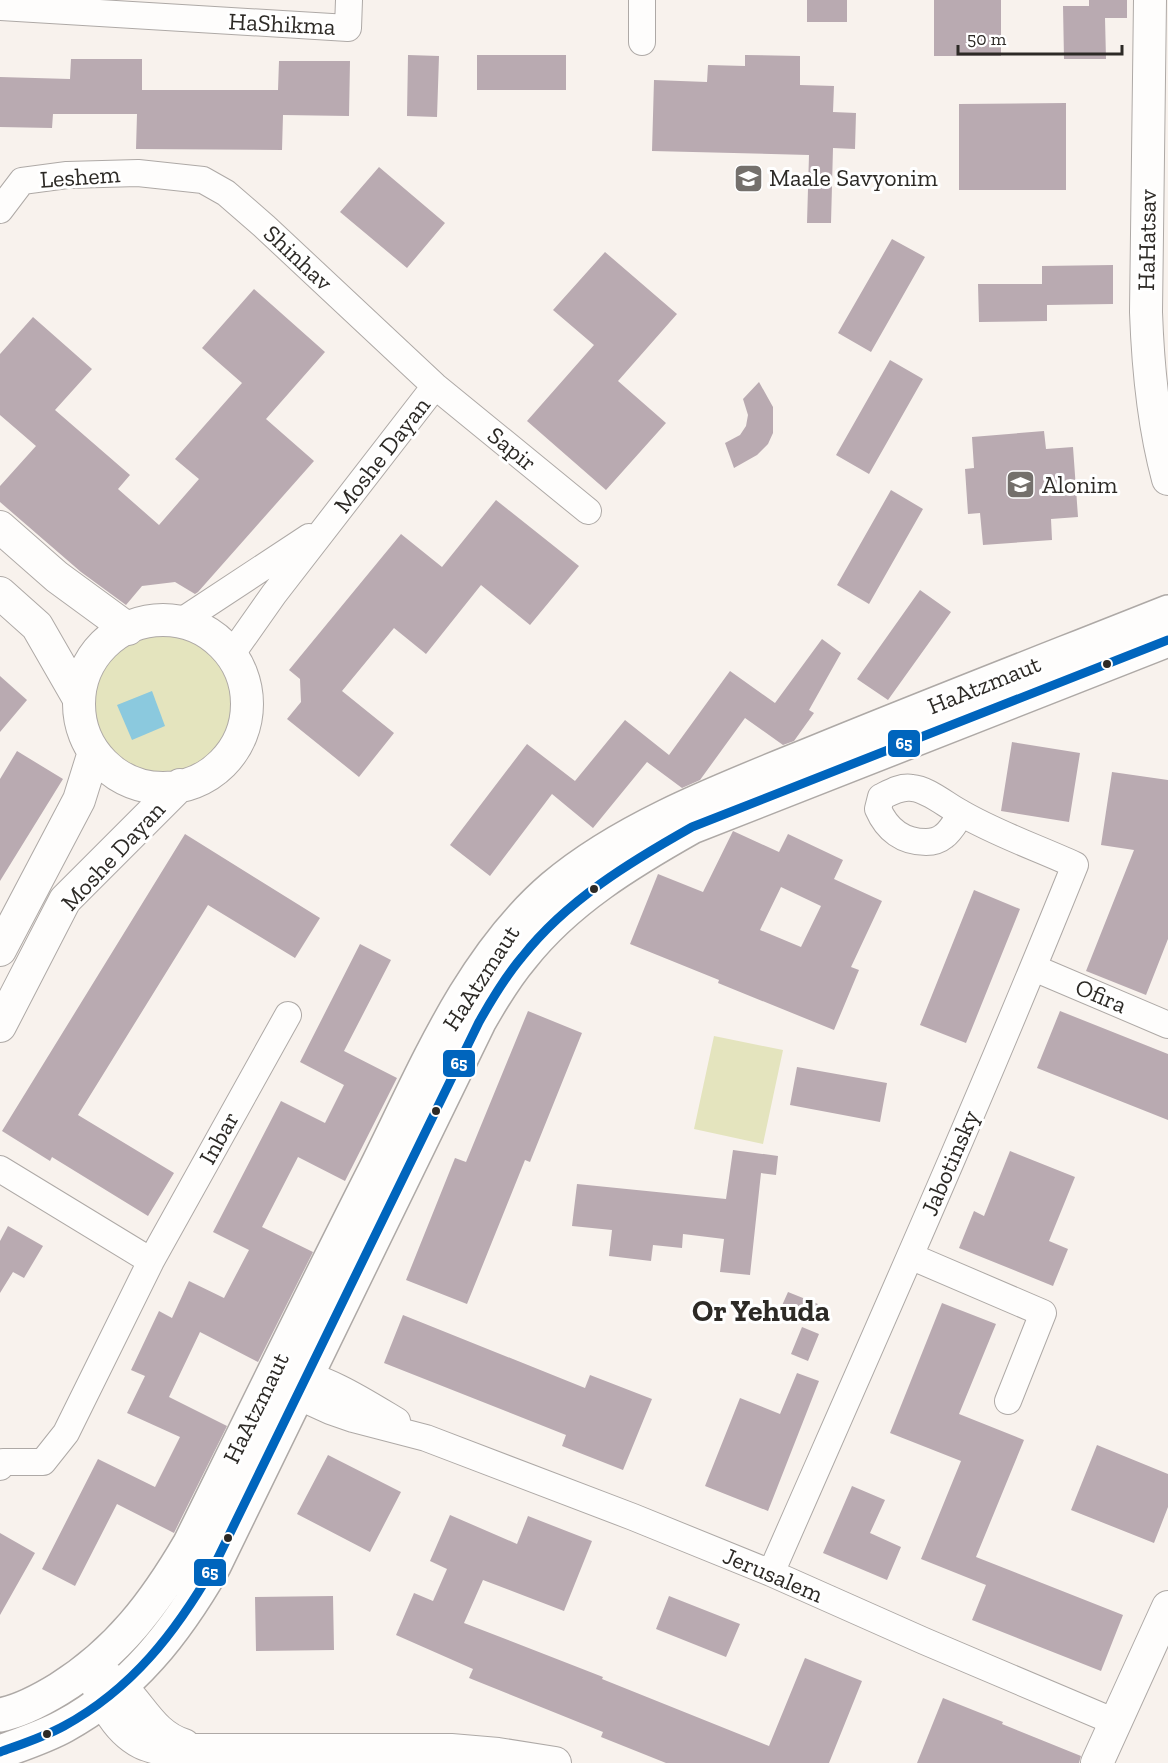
<svg xmlns="http://www.w3.org/2000/svg" width="1168" height="1763" font-family="'Zilla Slab',serif">
<style>
.green{fill:#e4e4be}
.water{fill:#8bc9de}
.building{fill:#b9aab1;fill-rule:evenodd}
.lines{fill:none;stroke-linecap:round;stroke-linejoin:round}
.minor-casing{stroke:#aea9a6;stroke-width:28}
.tertiary-casing{stroke:#aea9a6;stroke-width:34}
.secondary-casing{stroke:#aea9a6;stroke-width:36}
.minor{stroke:#fefdfc;stroke-width:26}
.tertiary{stroke:#fefdfc;stroke-width:32}
.secondary{stroke:#fefdfc;stroke-width:33}
.bus-1-casing{stroke:#fff;stroke-width:14}
.bus-1{stroke:#0065bd;stroke-width:9}
.bus-dot{fill:#2d2a26;stroke:#fff;stroke-width:2}
.labels{text-anchor:middle;stroke-width:6;stroke-linejoin:round;paint-order:stroke}
.street-label{font-size:24px;fill:#2d2a26;stroke:#fff}
.poi-label{font-size:24px;fill:#2d2a26;stroke:#fff;text-anchor:start}
.district-label{font-size:30px;font-weight:bold;fill:#2d2a26;stroke:#fff}
.line-badge{stroke:#fff;stroke-width:2}
.badge-label{font-size:16px;text-anchor:middle;font-weight:bold;fill:#fff}
</style>
<rect width="100%" height="100%" fill="#f8f2ed"/>
<!-- green -->
<path class="green" d="M83 704a80 80 0 1 1 160 0a80 80 0 1 1-160 0Z
M714,1036L783,1050L763,1144L694,1129Z"/>
<!-- water -->
<path class="water" d="M152,691L165,726L132,740L117,705Z"/>
<!-- building -->
<path class="building" d="M807,0H847V22H807Z
M934,0H1001V56H934Z
M1089,0H1127V18H1105L1106,59H1064L1063,6H1089Z
M408,55L439,56L437,117L407,116Z
M477,55H566V90H477Z
M745,55L800,56V85L834,86L833,112L856,113L855,149L833,148L831,223H807L809,155L652,151L654,80L707,82L708,65L745,66Z
M71,59H142V90H278L279,61H350L349,116L283,115L282,150L136,149L137,114H53L52,128L0,127V77L70,79Z
M1066,103V190H959V104Z
M379,167L445,223L407,268L340,212Z
M892,239L925,257L871,352L838,333Z
M605,252L677,314L618,381L666,423L606,490L527,421L594,345L553,310Z
M1113,265V304L1047,305V321L979,322L978,284H1042V266Z
M254,289L325,352L266,419L314,461L198,592L195,594L175,582L142,586L126,605L81,572L0,502V486L36,446L0,415V354L33,317L92,369L55,410L130,475L118,489L159,525L199,479L175,459L242,383L202,348Z
M890,360L923,379L869,474L836,455Z
M759,382L773,407V433L768,444L757,455L734,468L725,443L740,435L746,426L748,415L743,399Z
M1044,431L1046,449L1073,447L1078,517L1051,519L1052,540L983,545L980,513L968,514L965,469L974,468L972,437Z
M891,490L923,509L869,604L837,585Z
M496,500L579,566L530,625L481,585L426,654L394,628L342,691L394,733L359,777L287,719L301,702L300,679L289,670L401,534L442,567Z
M920,590L951,612L888,700L857,679Z
M822,639L841,653L809,710L814,713L794,741L783,745L745,718L700,780L682,788L647,762L593,828L552,794L490,876L450,845L527,744L575,781L625,720L669,755L730,671L775,703Z
M0,676L27,700L0,732Z
M1012,742L1080,753L1069,822L1001,811Z
M17,751L63,779L0,881V779Z
M1112,772L1168,780V939L1146,995L1086,971L1134,850L1101,845Z
M733,831L779,852L788,834L843,860L834,879L882,901L851,967L859,970L834,1030L718,983L719,980L630,944L658,874L703,892ZM781,887L821,906L801,947L760,930Z
M185,834L320,918L295,958L208,905L78,1115L174,1173L148,1216L52,1157L50,1161L2,1131Z
M974,890L1020,909L966,1043L920,1025Z
M360,944L391,960L344,1051L397,1078L345,1181L298,1157L262,1227L313,1252L258,1362L200,1332L169,1397L227,1426L174,1533L117,1504L75,1586L42,1569L98,1459L155,1487L180,1437L127,1413L145,1376L131,1370L159,1311L172,1318L189,1281L224,1298L249,1250L213,1232L281,1101L325,1123L344,1085L300,1062Z
M528,1011L582,1033L530,1162L525,1160L467,1304L406,1280L455,1158L466,1162Z
M1060,1011L1168,1054V1120L1037,1068Z
M797,1067L887,1083L880,1122L790,1105Z
M733,1150L778,1156L776,1175L761,1173L750,1275L720,1272L724,1239L683,1234L682,1248L653,1245L651,1261L609,1256L612,1230L572,1226L577,1184L726,1199Z
M1010,1151L1075,1177L1049,1241L1068,1249L1053,1286L959,1248L974,1211L984,1216Z
M8,1226L43,1246L24,1278L13,1272L0,1293V1241Z
M788,1292L818,1304L811,1322L780,1310Z
M942,1303L996,1324L959,1414L1024,1440L976,1557L1123,1615L1101,1671L972,1620L986,1585L921,1559L961,1461L890,1433Z
M403,1315L585,1388L590,1375L652,1399L623,1470L562,1446L566,1435L384,1363Z
M802,1327L819,1334L808,1361L791,1354Z
M797,1373L819,1381L768,1511L705,1486L740,1398L780,1414Z
M1097,1445L1168,1474V1507L1154,1543L1071,1510Z
M328,1455L401,1492L370,1552L297,1514Z
M852,1486L885,1500L870,1533L901,1547L887,1580L823,1553Z
M450,1515L517,1544L528,1516L592,1541L564,1611L483,1580L464,1623L603,1677L602,1679L769,1746L805,1658L862,1681L829,1763H666L601,1737L603,1732L469,1678L473,1669L396,1635L414,1593L433,1601L447,1569L430,1561Z
M0,1533L35,1553L0,1615Z
M333,1596L334,1650L256,1651L255,1597Z
M669,1596L740,1624L726,1657L656,1629Z
M943,1698L1003,1722L1002,1724L1081,1756L1079,1763H917Z"/>
<g class="lines">
<defs>
<path id="minor" d="M642,0V42
M0,7L348,28L349,0
M0,210L22,181L67,175L138,173L203,180L226,193L264,226L435,386L588,511
M180,622L309,537
M231,655L274,594L435,386
M1034,968L1168,1025
M0,1169L151,1261
M910,1256L1043,1313L1008,1401
M290,1372C324,1375 367,1403 397,1421
M297,1396L330,1411L353,1419L426,1438L633,1517L771,1573L924,1641L1115,1722
M0,1467L3,1462H43L66,1433L151,1261L288,1015
M771,1573C874,1338 979,1103 1075,865C1038,848 997,834 961,813C947,806 928,789 912,788C901,786 891,792 881,797L878,809C887,830 903,842 926,842C933,842 938,841 944,836C951,831 956,821 961,814"/>
<path id="tertiary" d="M1150,0L1146,312C1148,369 1153,424 1168,479
M0,527L57,577L128,629
M0,593L37,626L79,699
M79 704a84 84 0 1 1 168 0a84 84 0 1 1-168 0Z
M0,950L79,800L94,752
M0,1026L65,900L180,785
M90,1667C101,1696 113,1728 142,1743C148,1746 157,1748 164,1750H451L498,1754L555,1763
M98,1672C106,1677 116,1681 122,1688C143,1709 154,1736 184,1745
M1097,1763L1168,1607"/>
<path id="secondary" d="M0,1715C21,1711 41,1700 59,1689C118,1652 155,1603 190,1543C251,1419 312,1294 375,1170C424,1072 469,959 553,887C626,825 733,786 821,750C936,703 1052,658 1168,612
M0,1752C22,1744 44,1737 64,1726C132,1689 176,1632 214,1566L479,1022C492,999 505,977 522,957C567,900 630,862 692,827L1168,640"/>
</defs>
<!-- minor casing -->
<use href="#minor" class="minor-casing"/>
<!-- tertiary casing -->
<use href="#tertiary" class="tertiary-casing"/>
<!-- secondary casing -->
<use href="#secondary" class="secondary-casing"/>
<!-- minor -->
<use href="#minor" class="minor"/>
<!-- tertiary -->
<use href="#tertiary" class="tertiary"/>
<!-- secondary -->
<use href="#secondary" class="secondary"/>
<defs>
<path id="bus-1" d="M0,1752C22,1744 44,1737 64,1726C132,1689 176,1632 214,1566L479,1022C492,999 505,977 522,957C567,900 630,862 692,827L1168,640"/>
</defs>
<!-- bus-1 casing -->
<use href="#bus-1" class="bus-1-casing"/>
<!-- bus-1 -->
<use href="#bus-1" class="bus-1"/>
</g>
<!-- icons -->
<defs>
<symbol id="school-square" viewBox="-11 -11 22 22"><rect x="-9" y="-9" width="18" height="18" rx="4" fill="#74706c" stroke="#fff"/><path d="M0-5L7-2L0 1L-7-2ZM-4 1L0 2.5L4 1V4Q0 6-4 4Z" fill="#fff"/></symbol>
</defs>
<g fill-rule="evenodd">
<use href="#school-square" x="732" y="162" width="33" height="33"/>
<use href="#school-square" x="1004" y="468" width="33" height="33"/>
</g>
<!-- markers -->
<g class="bus-dot">
<circle cx="1107" cy="664" r="5"/>
<circle cx="594" cy="889" r="5"/>
<circle cx="436" cy="1111" r="5"/>
<circle cx="228" cy="1538" r="5"/>
<circle cx="47" cy="1734" r="5"/>
</g>
<g class="labels">
<!-- street labels -->
<g class="street-label">
<text transform="translate(282 24) rotate(3)" y="8">HaShikma</text>
<text transform="translate(80 177) rotate(-4)" y="8">Leshem</text>
<text transform="translate(1147 240) rotate(-89)" y="8">HaHatsav</text>
<text transform="translate(298 258) rotate(43)" y="8">Shinhav</text>
<text transform="translate(512 449) rotate(39)" y="8">Sapir</text>
<text transform="translate(382 455) rotate(-52)" y="8">Moshe Dayan</text>
<text transform="translate(984 685) rotate(-22)" y="8">HaAtzmaut</text>
<text transform="translate(113 856) rotate(-47)" y="8">Moshe Dayan</text>
<text transform="translate(481 978) rotate(-57)" y="8">HaAtzmaut</text>
<text transform="translate(1101 996) rotate(23)" y="8">Ofira</text>
<text transform="translate(219 1138) rotate(-61)" y="8">Inbar</text>
<text transform="translate(950 1163) rotate(-67)" y="8">Jabotinsky</text>
<text transform="translate(256 1408) rotate(-64)" y="8">HaAtzmaut</text>
<text transform="translate(773 1575) rotate(23)" y="8">Jerusalem</text>
</g>
<!-- poi labels -->
<g class="poi-label">
<text x="769" y="186">Maale Savyonim</text>
<text x="1042" y="493">Alonim</text>
</g>
<!-- district labels -->
<g class="district-label">
<text x="761" y="1321">Or Yehuda</text>
</g>
</g>
<g class="line-badge">
<rect x="887" y="729" width="34" height="29" rx="6" fill="#0065bd"/>
<rect x="442" y="1049" width="34" height="29" rx="6" fill="#0065bd"/>
<rect x="193" y="1558" width="34" height="29" rx="6" fill="#0065bd"/>
</g>
<g class="badge-label">
<text x="904" y="749">65</text>
<text x="459" y="1069">65</text>
<text x="210" y="1578">65</text>
</g>
<!-- scale -->
<path d="M958 45v9h164v-9" fill="none" stroke="#2d2a26" stroke-width="3"/>
<text x="967" y="45" font-size="18" fill="#2d2a26" stroke="#ffffff" stroke-width="4.5" paint-order="stroke">50 m</text>
</svg>
